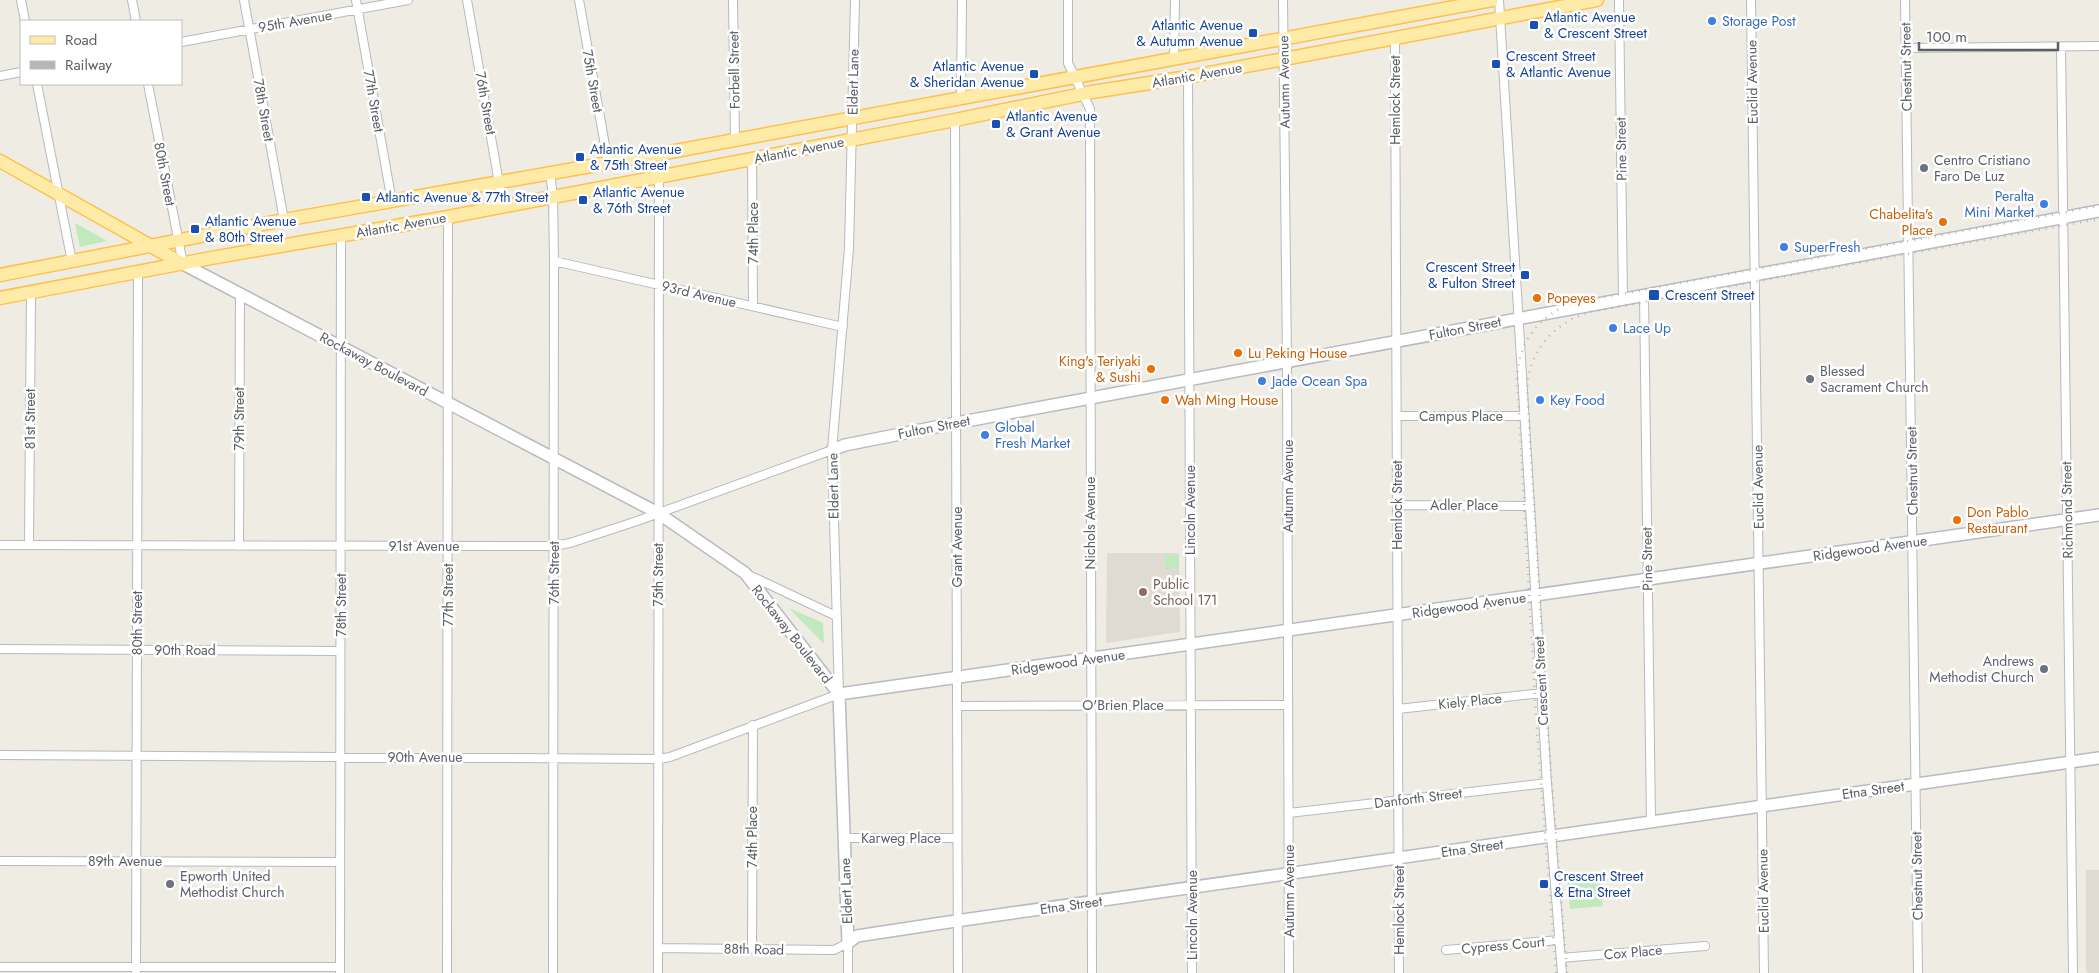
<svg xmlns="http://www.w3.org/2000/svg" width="2099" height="973" font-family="Jost,sans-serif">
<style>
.education{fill:#dfdbd2}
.green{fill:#c0e9bd}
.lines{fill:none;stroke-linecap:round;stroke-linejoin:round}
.street-casing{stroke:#b6babe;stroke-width:10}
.secondary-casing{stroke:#b7bbc1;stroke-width:14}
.primary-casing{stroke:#ffc04d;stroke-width:15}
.street{stroke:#fff;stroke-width:8}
.secondary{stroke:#fff;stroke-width:11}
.primary{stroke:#ffeba8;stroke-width:12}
.rail{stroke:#b5b6b6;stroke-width:2.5;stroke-dasharray:1 6;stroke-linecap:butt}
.shop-dot{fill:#3f7fe0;stroke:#fff;stroke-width:2}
.transit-dot{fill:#1a4fb4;stroke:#fff;stroke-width:2}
.worship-dot{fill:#6b7280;stroke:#fff;stroke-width:2}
.food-dot{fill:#e8710a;stroke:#fff;stroke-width:2}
.education-dot{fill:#8d6e63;stroke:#fff;stroke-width:2}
.labels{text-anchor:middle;stroke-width:5;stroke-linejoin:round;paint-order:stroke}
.transit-label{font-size:14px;fill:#164399;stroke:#fff;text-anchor:start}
.street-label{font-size:14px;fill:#5b6065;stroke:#fff}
.shop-label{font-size:14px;fill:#366cbe;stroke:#fff;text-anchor:start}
.worship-label{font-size:14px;fill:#5b616d;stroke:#fff;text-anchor:start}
.food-label{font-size:14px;fill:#c56008;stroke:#fff;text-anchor:start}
.education-label{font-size:14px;fill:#785e54;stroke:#fff;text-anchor:start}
</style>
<rect width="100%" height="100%" fill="#efece3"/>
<!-- education -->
<path class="education" d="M1107,553H1179L1180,632L1106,643Z
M2086,870H2099V973H2088L2086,970Z"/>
<!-- green -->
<path class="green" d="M75,223L107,241L80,247Z
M1165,555H1179V569H1165Z
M789,608L823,623L824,644Z
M1600,874L1603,906L1570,909L1567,877Z"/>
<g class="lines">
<defs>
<path id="street" d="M21,0L25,21
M132,0L136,21
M244,0L284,220
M356,0L392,202
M467,0L503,206
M579,0L608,162
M733,0L735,140
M1068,0V63L1090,109L1092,973
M1283,0L1287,361L1289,973
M1499,0L1547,783L1562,973
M1619,0L1623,299
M1751,0L1764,973
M1905,0L1918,973
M1395,38L1399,973
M181,42L408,0
M2061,47L2073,973
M1906,48L2099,46
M1174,59L1175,0
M0,76L21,72
M1188,77L1192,973
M37,84L72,262
M148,84L183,264
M961,99L962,0
M955,120L958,973
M752,159L753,306
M550,173L553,196L554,261L553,973
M554,261L843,327
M1644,295L1651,822
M1397,416H1525
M1398,505L1530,506
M0,545L554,546L570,543L637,521L832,450
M29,545L31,292
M239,546L240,293
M749,575L836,616
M0,649L340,651
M957,706L1288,705
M1398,709L1542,693
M0,755L659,759L670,757L839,694L832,450L849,248L855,0
M1289,813L1547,783
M845,838H957
M0,861L340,862
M658,948L834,950L848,943V973
M752,949L753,725
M1446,950L1559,940
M1561,958L1705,946
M0,967H340
M136,973L138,272
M340,973L341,236
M447,973L448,217
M658,973L659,177"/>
<path id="secondary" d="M183,264L658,513L745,573L839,694
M832,450L845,445L956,423L2099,211
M839,694L2099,515
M839,694L848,943
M848,943L857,936L949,922L2099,758"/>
<path id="primary" d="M0,161L183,264
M0,275L284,220L659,154L1492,0
M0,298L211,258L448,217L955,120L1092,92L1188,77L1597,0"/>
</defs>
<!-- street casing -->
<use href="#street" class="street-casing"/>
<!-- secondary casing -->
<use href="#secondary" class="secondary-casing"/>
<!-- primary casing -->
<use href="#primary" class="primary-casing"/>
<!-- street -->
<use href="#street" class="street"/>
<!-- secondary -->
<use href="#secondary" class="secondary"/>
<!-- primary -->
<use href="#primary" class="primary"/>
<!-- rail -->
<path class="rail" d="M1556,973L1537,732L1517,379C1518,341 1540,313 1577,302L2099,206
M1567,973L1548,733L1529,425C1529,410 1526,393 1528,378C1534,343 1562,318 1595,311L2099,219"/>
</g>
<!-- markers -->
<g class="shop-dot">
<circle cx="1712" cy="21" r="5"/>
<circle cx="2044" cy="204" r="5"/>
<circle cx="1784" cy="247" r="5"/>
<circle cx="1613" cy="328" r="5"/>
<circle cx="1262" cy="381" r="5"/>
<circle cx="1540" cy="400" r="5"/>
<circle cx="985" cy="435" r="5"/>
</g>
<g class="transit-dot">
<rect x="1529" y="20" width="10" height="10" rx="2.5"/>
<rect x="1248" y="28" width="10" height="10" rx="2.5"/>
<rect x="1491" y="59" width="10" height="10" rx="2.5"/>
<rect x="1029" y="69" width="10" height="10" rx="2.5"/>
<rect x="991" y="119" width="10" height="10" rx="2.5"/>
<rect x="575" y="152" width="10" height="10" rx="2.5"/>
<rect x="361" y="192" width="10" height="10" rx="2.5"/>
<rect x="578" y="195" width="10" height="10" rx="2.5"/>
<rect x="190" y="224" width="10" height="10" rx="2.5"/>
<rect x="1520" y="270" width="10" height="10" rx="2.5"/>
<rect x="1648" y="289" width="12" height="12" rx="2.5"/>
<rect x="1539" y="879" width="10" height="10" rx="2.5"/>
</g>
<g class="worship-dot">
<circle cx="1924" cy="168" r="5"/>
<circle cx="1810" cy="379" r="5"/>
<circle cx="2044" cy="669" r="5"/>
<circle cx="170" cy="884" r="5"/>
</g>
<g class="food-dot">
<circle cx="1943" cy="222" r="5"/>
<circle cx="1537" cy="298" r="5"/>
<circle cx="1238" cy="353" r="5"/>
<circle cx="1151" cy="369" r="5"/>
<circle cx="1165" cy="400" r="5"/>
<circle cx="1957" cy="520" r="5"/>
</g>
<circle class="education-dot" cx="1143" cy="592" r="5"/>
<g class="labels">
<!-- transit labels -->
<g class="transit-label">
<text x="1544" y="22">Atlantic Avenue<tspan x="1544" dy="16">&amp; Crescent Street</tspan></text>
<text x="1243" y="30" text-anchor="end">Atlantic Avenue<tspan x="1243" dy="16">&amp; Autumn Avenue</tspan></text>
<text x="1506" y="61">Crescent Street<tspan x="1506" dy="16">&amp; Atlantic Avenue</tspan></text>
<text x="1024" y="71" text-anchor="end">Atlantic Avenue<tspan x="1024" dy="16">&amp; Sheridan Avenue</tspan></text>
<text x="1006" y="121">Atlantic Avenue<tspan x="1006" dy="16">&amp; Grant Avenue</tspan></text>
<text x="590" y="154">Atlantic Avenue<tspan x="590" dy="16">&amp; 75th Street</tspan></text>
<text x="593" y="197">Atlantic Avenue<tspan x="593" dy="16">&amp; 76th Street</tspan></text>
<text x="376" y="202">Atlantic Avenue &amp; 77th Street</text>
<text x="205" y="226">Atlantic Avenue<tspan x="205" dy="16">&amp; 80th Street</tspan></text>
<text x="1515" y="272" text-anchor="end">Crescent Street<tspan x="1515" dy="16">&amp; Fulton Street</tspan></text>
<text x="1665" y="300">Crescent Street</text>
<text x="1554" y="881">Crescent Street<tspan x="1554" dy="16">&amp; Etna Street</tspan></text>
</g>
<!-- street labels -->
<g class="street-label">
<text transform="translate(295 21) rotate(-10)" y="5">95th Avenue</text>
<text transform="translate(1906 67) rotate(-91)" y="5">Chestnut Street</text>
<text transform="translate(734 70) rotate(-91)" y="5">Forbell Street</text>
<text transform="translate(1197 75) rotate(-10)" y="5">Atlantic Avenue</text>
<text transform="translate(593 81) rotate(80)" y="5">75th Street</text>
<text transform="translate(853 82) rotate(-89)" y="5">Eldert Lane</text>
<text transform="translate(1284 82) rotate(-91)" y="5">Autumn Avenue</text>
<text transform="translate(1752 82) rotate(-91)" y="5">Euclid Avenue</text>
<text transform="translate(1395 100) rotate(-90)" y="5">Hemlock Street</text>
<text transform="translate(374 101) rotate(80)" y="5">77th Street</text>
<text transform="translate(486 103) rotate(80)" y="5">76th Street</text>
<text transform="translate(264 110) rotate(80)" y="5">78th Street</text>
<text transform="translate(1621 149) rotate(-91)" y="5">Pine Street</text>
<text transform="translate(799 150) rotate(-11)" y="5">Atlantic Avenue</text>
<text transform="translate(165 174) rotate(79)" y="5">80th Street</text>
<text transform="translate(401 225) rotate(-10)" y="5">Atlantic Avenue</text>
<text transform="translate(753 233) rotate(-90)" y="5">74th Place</text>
<text transform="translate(699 294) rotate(13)" y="5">93rd Avenue</text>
<text transform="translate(1465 328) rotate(-11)" y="5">Fulton Street</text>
<text transform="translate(374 364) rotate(28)" y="5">Rockaway Boulevard</text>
<text x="1461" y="421">Campus Place</text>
<text transform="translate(30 419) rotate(-90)" y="5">81st Street</text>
<text transform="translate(239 419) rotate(-90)" y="5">79th Street</text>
<text transform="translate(934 427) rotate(-11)" y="5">Fulton Street</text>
<text transform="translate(1912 471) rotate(-91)" y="5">Chestnut Street</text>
<text transform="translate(833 486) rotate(-91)" y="5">Eldert Lane</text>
<text transform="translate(1288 486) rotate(-90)" y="5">Autumn Avenue</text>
<text transform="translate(1758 487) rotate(-91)" y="5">Euclid Avenue</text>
<text transform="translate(1397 505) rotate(-90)" y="5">Hemlock Street</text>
<text x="1464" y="510">Adler Place</text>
<text transform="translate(1190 510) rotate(-90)" y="5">Lincoln Avenue</text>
<text transform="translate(2067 510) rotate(-91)" y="5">Richmond Street</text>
<text transform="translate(1090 523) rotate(-90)" y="5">Nichols Avenue</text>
<text x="424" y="551">91st Avenue</text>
<text transform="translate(957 547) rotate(-90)" y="5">Grant Avenue</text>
<text transform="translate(1870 548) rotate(-8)" y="5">Ridgewood Avenue</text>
<text transform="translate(1647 559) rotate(-91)" y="5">Pine Street</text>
<text transform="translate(554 573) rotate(-90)" y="5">76th Street</text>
<text transform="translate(658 575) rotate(-90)" y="5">75th Street</text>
<text transform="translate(448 595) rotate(-90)" y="5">77th Street</text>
<text transform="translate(341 605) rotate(-90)" y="5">78th Street</text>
<text transform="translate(1469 605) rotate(-8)" y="5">Ridgewood Avenue</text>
<text transform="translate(137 623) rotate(-90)" y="5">80th Street</text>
<text transform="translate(792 634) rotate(52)" y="5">Rockaway Boulevard</text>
<text x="185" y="655">90th Road</text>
<text transform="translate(1068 662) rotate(-8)" y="5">Ridgewood Avenue</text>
<text transform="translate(1541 681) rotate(-93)" y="5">Crescent Street</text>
<text transform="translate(1470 701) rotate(-6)" y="5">Kiely Place</text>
<text x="1123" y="710">O'Brien Place</text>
<text x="425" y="762">90th Avenue</text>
<text transform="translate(1873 790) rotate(-8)" y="5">Etna Street</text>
<text transform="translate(1418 798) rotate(-7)" y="5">Danforth Street</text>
<text transform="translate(752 837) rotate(-90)" y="5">74th Place</text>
<text x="901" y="843">Karweg Place</text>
<text transform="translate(1472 848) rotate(-8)" y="5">Etna Street</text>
<text x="125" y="866">89th Avenue</text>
<text transform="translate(1917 876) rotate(-91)" y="5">Chestnut Street</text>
<text transform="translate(846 891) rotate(-92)" y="5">Eldert Lane</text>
<text transform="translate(1289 891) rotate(-90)" y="5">Autumn Avenue</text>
<text transform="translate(1763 891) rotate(-91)" y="5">Euclid Avenue</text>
<text transform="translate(1071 905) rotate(-8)" y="5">Etna Street</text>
<text transform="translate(1399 910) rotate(-90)" y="5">Hemlock Street</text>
<text transform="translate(1192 915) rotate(-90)" y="5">Lincoln Avenue</text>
<text transform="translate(1503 945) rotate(-5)" y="5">Cypress Court</text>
<text transform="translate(754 949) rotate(1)" y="5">88th Road</text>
<text transform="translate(1633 952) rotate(-5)" y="5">Cox Place</text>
</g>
<!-- shop labels -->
<g class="shop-label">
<text x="1722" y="26">Storage Post</text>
<text x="2034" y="201" text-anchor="end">Peralta<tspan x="2034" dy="16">Mini Market</tspan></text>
<text x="1794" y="252">SuperFresh</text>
<text x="1623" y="333">Lace Up</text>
<text x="1272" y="386">Jade Ocean Spa</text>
<text x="1550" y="405">Key Food</text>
<text x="995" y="432">Global<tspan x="995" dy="16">Fresh Market</tspan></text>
</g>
<!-- worship labels -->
<g class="worship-label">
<text x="1934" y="165">Centro Cristiano<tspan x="1934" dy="16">Faro De Luz</tspan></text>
<text x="1820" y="376">Blessed<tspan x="1820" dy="16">Sacrament Church</tspan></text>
<text x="2034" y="666" text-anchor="end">Andrews<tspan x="2034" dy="16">Methodist Church</tspan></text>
<text x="180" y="881">Epworth United<tspan x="180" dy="16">Methodist Church</tspan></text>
</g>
<!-- food labels -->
<g class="food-label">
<text x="1933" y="219" text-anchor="end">Chabelita's<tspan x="1933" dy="16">Place</tspan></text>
<text x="1547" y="303">Popeyes</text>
<text x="1248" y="358">Lu Peking House</text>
<text x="1141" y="366" text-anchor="end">King's Teriyaki<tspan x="1141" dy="16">&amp; Sushi</tspan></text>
<text x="1175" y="405">Wah Ming House</text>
<text x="1967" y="517">Don Pablo<tspan x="1967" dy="16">Restaurant</tspan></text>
</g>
<!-- education labels -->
<g class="education-label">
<text x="1153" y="589">Public<tspan x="1153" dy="16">School 171</tspan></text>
</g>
</g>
<!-- legend -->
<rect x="20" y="20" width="162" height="65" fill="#ffffff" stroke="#bdbfc1"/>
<rect x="30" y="36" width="25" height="8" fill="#ffeba8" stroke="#bdbfc1"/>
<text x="65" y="45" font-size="15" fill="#5b6065">Road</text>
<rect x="30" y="61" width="25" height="8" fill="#b5b6b6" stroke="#bdbfc1"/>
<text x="65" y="70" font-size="15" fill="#5b6065">Railway</text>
<!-- scale -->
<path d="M1919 42v8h139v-8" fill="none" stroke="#5b6065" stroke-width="2.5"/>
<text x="1926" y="42" font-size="15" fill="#5b6065" stroke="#ffffff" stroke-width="4" paint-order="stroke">100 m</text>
</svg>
